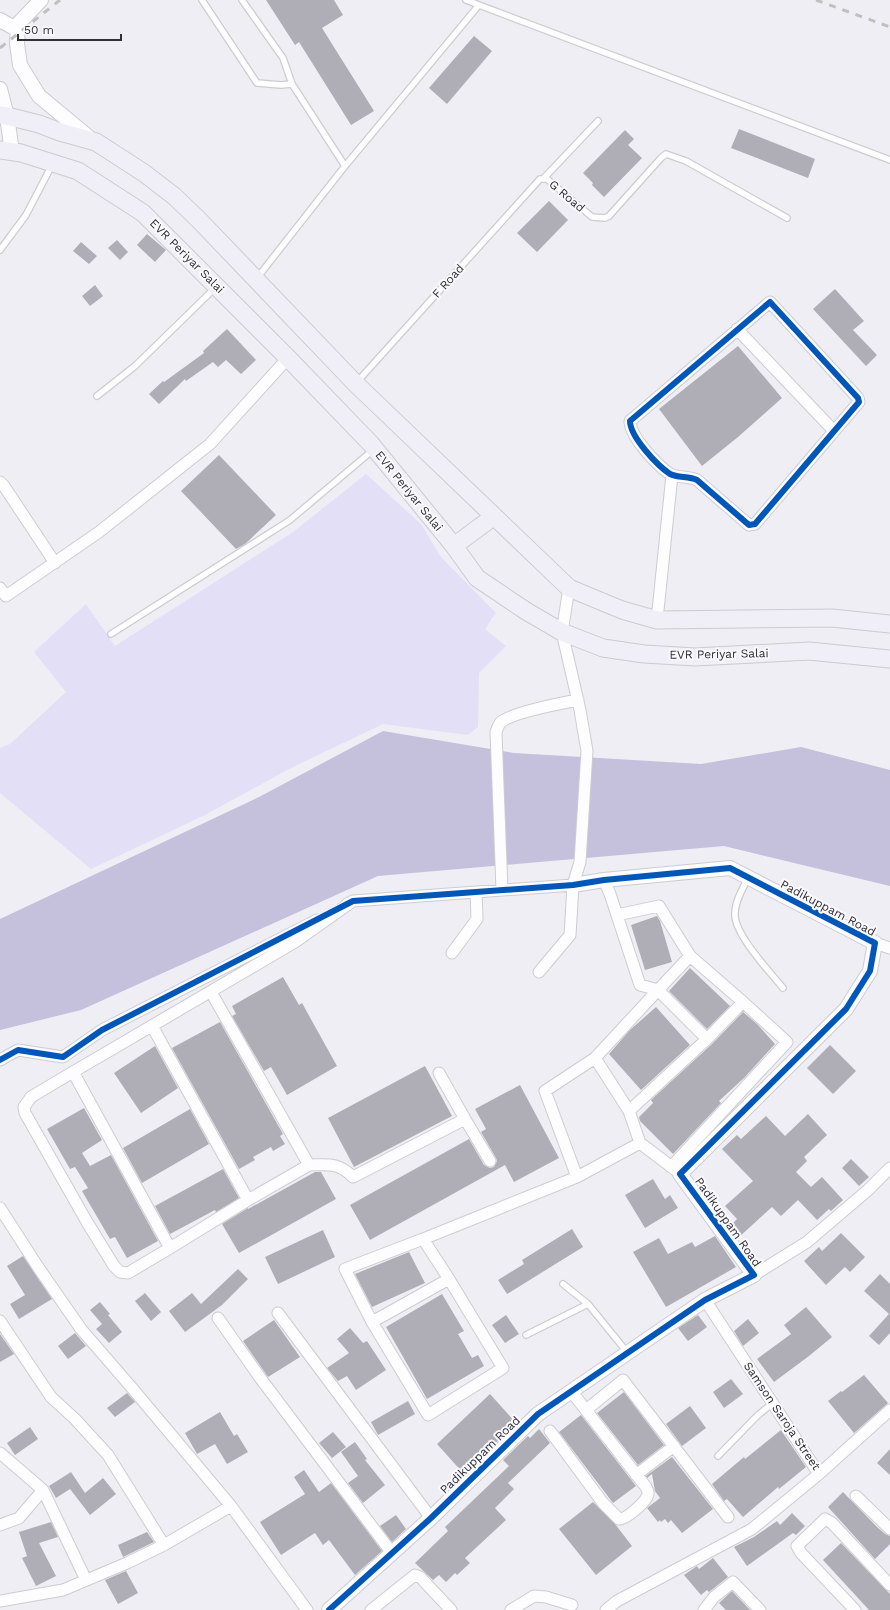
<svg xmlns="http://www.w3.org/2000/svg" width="890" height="1610" font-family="'Work Sans',sans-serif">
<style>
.green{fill:#e3dff7}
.water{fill:#c5c0dc}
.building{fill:#afaeb7}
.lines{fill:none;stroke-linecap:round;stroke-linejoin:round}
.service-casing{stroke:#cdccd1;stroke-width:8}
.minor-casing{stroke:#cdccd1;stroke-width:13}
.tertiary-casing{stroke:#cdccd1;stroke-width:16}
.primary-casing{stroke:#cccbcf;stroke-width:19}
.service{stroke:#fdfcfe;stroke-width:5.5}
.minor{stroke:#fdfcfe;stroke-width:11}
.tertiary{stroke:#fdfcfe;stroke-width:14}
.primary{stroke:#f0eef6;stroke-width:17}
.rail{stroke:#c0c0c1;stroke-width:3;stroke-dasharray:7 7;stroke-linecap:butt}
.cycleway-casing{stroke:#faf9fe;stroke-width:8}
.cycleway{stroke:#0057b8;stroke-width:6}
.labels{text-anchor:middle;stroke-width:4;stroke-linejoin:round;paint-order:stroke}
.street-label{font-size:12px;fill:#313035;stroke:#faf9fe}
</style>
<rect width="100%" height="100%" fill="#efeef5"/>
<!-- green -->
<path class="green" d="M366,474L421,524L441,557L496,613L485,629L506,646L479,673L478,727L468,735L383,724L289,769L205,815L91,869L0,793V748L10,744L66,692L34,652L86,604L115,646L293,532Z"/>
<!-- water -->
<path class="water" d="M383,731L514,753L701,764L801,747L890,770V886L724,846L378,876L81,1010L0,1030V919L259,797Z"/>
<!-- building -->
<path class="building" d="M266,0H334L343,15L322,28L374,111L351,125L299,42L295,45Z
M474,36L492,51L447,104L429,88Z
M739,129L815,159L808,178L731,148Z
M625,130L634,139L628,145L642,158L604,197L592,185L593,183L583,173Z
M549,201L568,220L537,252L517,233Z
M147,234L166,250L155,262L137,245Z
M117,240L128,252L120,260L108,248Z
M81,242L97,256L89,264L73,251Z
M95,285L103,296L90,306L82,296Z
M835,289L864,321L853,330L877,355L866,366L813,309Z
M227,329L256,360L241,374L226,360L218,367L213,362L186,381L185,379L159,404L149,394L163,381L164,382L204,353L203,351Z
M738,346L782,398L738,437L702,466L659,409Z
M219,455L276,515L245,544L236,549L181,491Z
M657,916L660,921L672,962L645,970L631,925Z
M690,968L730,1006L707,1029L669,991Z
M283,977L299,1005L302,1003L337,1066L287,1095L271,1067L264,1071L232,1016L236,1014L232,1006Z
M656,1007L690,1045L641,1090L609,1054L630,1030Z
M743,1012L757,1024L775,1044L745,1077L719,1101L721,1103L673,1154L640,1121L639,1117L653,1103L651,1100L712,1044Z
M220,1022L283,1134L280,1136L285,1144L273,1151L271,1147L253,1157L255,1160L239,1169L172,1048Z
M830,1045L856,1071L833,1094L807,1068Z
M155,1046L178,1088L141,1113L114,1073Z
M425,1066L452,1116L354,1167L328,1118Z
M520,1085L559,1158L514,1182L505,1165L370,1240L350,1205L469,1139L484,1165L490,1168L494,1167L497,1161L496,1158L481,1132L486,1129L475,1109Z
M84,1108L102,1140L82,1153L90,1166L111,1155L158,1241L127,1258L115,1237L110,1239L82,1191L88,1188L75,1167L70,1169L47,1129Z
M190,1109L209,1144L142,1183L123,1148Z
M808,1114L827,1135L804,1157L807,1161L796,1172L811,1187L822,1177L843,1200L831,1211L829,1209L817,1220L798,1200L781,1216L772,1207L738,1238L729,1227L737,1219L725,1206L753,1181L722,1149L737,1135L741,1139L766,1116L785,1136Z
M851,1159L869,1177L859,1186L842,1168Z
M223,1169L239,1198L216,1212L215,1210L170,1234L155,1206Z
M315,1172H321L336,1199L239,1253L222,1224L248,1208V1209Z
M653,1179L665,1199L670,1195L678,1208L645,1228L625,1195Z
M572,1229L583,1247L507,1294L498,1280L524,1264L522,1260Z
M323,1230L335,1257L278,1284L265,1257Z
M841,1233L865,1257L850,1272L845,1267L826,1285L804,1261L819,1247L822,1251Z
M715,1236L736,1267L666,1307L633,1252L659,1238L668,1254L692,1242L695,1247Z
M409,1252L425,1283L372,1307L355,1274Z
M23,1256L52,1299L19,1319L10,1304L25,1295L7,1266Z
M238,1269L248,1279L222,1305L185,1332L169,1311L192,1293L201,1304Z
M880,1274L890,1284V1333L879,1345L869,1336L889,1314L864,1291Z
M145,1293L161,1312L151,1321L135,1301Z
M442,1294L464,1331L458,1334L472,1358L478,1355L484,1366L427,1399L386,1327Z
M100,1302L110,1314L108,1315L122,1332L109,1343L96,1329L102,1324L90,1310Z
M806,1307L832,1337L809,1356L774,1382L757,1359L791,1334L784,1325Z
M506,1315L519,1334L505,1343L492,1325Z
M698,1315L707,1327L688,1341L678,1328Z
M748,1319L759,1333L743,1346L734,1331Z
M274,1320L300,1357L268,1377L243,1341Z
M350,1328L363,1343L367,1341L386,1370L356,1390L347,1376L338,1381L327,1368L349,1353L337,1339Z
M75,1333L86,1346L68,1359L58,1346Z
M0,1334L14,1354L0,1362Z
M864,1375L888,1403L854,1433L828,1401L841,1391L842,1392Z
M731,1379L743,1394L724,1408L713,1392Z
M624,1392L664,1445L638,1465L597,1413Z
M127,1393L135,1402L115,1417L107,1408Z
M490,1394L516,1423L464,1474L437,1444Z
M408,1401L415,1414L378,1435L371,1422Z
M690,1406L706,1428L682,1446L666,1424Z
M220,1412L234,1436L237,1434L248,1452L227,1464L215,1444L197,1454L185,1433Z
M581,1415L636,1486L613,1503L559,1432Z
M30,1427L38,1439L15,1455L7,1443Z
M539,1429L550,1443L508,1483L514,1489L495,1508L506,1520L465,1558L470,1563L457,1575L455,1573L446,1582L439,1575L433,1580L415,1563L448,1531L445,1527L509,1466L503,1460L528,1436L530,1438Z
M781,1430L806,1467L779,1489L778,1487L743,1517L727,1499L724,1501L712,1484L744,1457L745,1459Z
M333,1432L346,1447L332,1458L319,1443Z
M355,1442L367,1459L365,1460L385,1485L363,1503L348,1483L358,1476L341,1452Z
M890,1449V1475L877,1463Z
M672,1457L713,1509L682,1533L671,1520L668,1523L665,1519L661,1522L660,1520L658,1522L647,1508L660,1498L655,1491L652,1474L647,1478L646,1476Z
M304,1470L319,1492L331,1483L382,1551L355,1575L329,1540L323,1545L315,1533L281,1555L260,1522L305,1494L294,1477Z
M71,1472L85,1493L103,1478L116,1494L90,1515L70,1489L56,1498L49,1486Z
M843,1492L877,1527L885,1534L890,1536V1544L875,1559L828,1507Z
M593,1502L615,1524L632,1546L596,1575L559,1529Z
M792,1513L805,1526L796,1535L793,1533L747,1566L734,1547L754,1537L777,1521L780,1525Z
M396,1515L406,1529L392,1542L380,1526Z
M51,1522L58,1537L39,1543L56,1576L36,1586L22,1558L27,1556L19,1532Z
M147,1532L154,1542L123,1557L118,1545Z
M841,1543L890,1594V1610H869L823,1560Z
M713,1558L728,1577L709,1592L707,1590L701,1595L684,1575L697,1566L699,1569Z
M126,1571L138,1593L118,1604L105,1580Z
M732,1591L750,1610H726L719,1603Z"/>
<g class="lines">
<defs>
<path id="service" d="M202,0L257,83L281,85L292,84L345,166
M242,0L283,58L292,84
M479,5L890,160
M544,178L598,121
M0,250L26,215L52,165
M257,278L345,166L479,5L466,0
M357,382L540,179H547L592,217L605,218L609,216L661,158L666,154L686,161L787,218
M97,396L135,366L216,287
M111,634L290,520L373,450
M748,878C743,888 735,901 735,913C733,933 770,972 783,988
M563,1284L588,1304L627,1352
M526,1335L588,1304
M718,1456L758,1415L773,1403"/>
<path id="minor" d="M770,302L858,398L859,402L755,524L749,525L697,480C689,476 678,478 670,474C658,466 630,437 630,421Z
M737,329L834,431
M0,482L4,486L55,563
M0,588L6,596L99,532L210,444L288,358
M657,620L672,475
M604,880L610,894L640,985L658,990L690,956L743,1002
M502,890L496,732C497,729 498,726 500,723C510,713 562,703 578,700
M347,904L353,901L573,885
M617,915L659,906L690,956
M875,943L890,948
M452,953L477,919L476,892
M539,972L570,935L573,885L580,862L587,751L580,710L562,632L569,588
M211,992L309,1165L248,1200L170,1248L73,1072L295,942L353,901
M152,1026L248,1200
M0,1060L18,1050L63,1057L102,1030L317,920
M73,1072L31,1097L24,1107L25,1113L87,1222L114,1266L120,1272L128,1273L170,1248
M439,1073L465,1119
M629,1111L595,1058L658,990L707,1039
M640,1143L629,1111L707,1039L743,1002L787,1042L671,1167
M309,1165C328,1165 338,1162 353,1177L465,1119L490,1161
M577,1177L545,1091L595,1058
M0,1208L38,1267L81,1329L132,1388L231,1506L307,1610
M423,1239L449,1279L503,1368L428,1415L372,1322L345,1269Z
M423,1239L577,1177L640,1143L677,1171
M754,1275L807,1242L868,1190L890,1168
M705,1300L819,1474L890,1410
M278,1313L431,1518
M218,1318L261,1379L392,1553
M0,1321L51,1397L75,1419L108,1455L164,1545
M372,1322L449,1279
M586,1410L623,1380L728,1517
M550,1431L603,1503L619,1519C627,1519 643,1504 647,1497C649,1493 648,1491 646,1487L571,1391
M0,1453L43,1490L86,1580
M636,1475L674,1446
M856,1496L890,1529
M0,1525L19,1518L43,1490
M0,1601L63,1590L127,1563L164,1545L231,1506
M371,1610L415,1575L420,1577L451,1610
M511,1610L534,1596L546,1597L572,1605
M606,1610L617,1601L752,1529L819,1474
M704,1610L714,1597L733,1582L760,1610
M855,1610L801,1553L797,1546L825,1519L832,1523L890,1585"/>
<path id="tertiary" d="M41,0L18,24L17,44L20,65L39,96L92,140
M0,20L18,30
M0,89L7,116L12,152
M329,1610L431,1518L538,1414L705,1300L754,1275L680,1174L846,1009L870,971L875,943L730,868L604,880L573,885"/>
<path id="primary" d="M0,115L7,116L39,124L60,132L96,142L144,173L174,196L199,220L356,384L569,588L622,610L657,620L832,618L890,624
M0,150L21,153L78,171L143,213L288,358L371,444L454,546L477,578L526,611L562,632L603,648L644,654L695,657L809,651L890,659
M454,546L493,517"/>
</defs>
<!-- service casing -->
<use href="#service" class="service-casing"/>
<!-- minor casing -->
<use href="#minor" class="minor-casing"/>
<!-- tertiary casing -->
<use href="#tertiary" class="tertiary-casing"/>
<!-- primary casing -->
<use href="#primary" class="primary-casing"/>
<!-- service -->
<use href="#service" class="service"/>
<!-- minor -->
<use href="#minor" class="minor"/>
<!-- tertiary -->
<use href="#tertiary" class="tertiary"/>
<!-- primary -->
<use href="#primary" class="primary"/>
<!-- rail -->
<path class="rail" d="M816,0L890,27
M0,48L60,0"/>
<defs>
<path id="cycleway" d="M770,302L858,398L859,402L755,524L749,525L697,480C689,476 678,478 670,474C658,466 630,437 630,421Z
M0,1060L18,1050L63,1057L102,1030L353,901L573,885L604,880L730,868L875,943L870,971L846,1009L680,1174L754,1275L705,1300L538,1414L431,1518L329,1610"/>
</defs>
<!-- cycleway casing -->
<use href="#cycleway" class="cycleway-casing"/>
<!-- cycleway -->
<use href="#cycleway" class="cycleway"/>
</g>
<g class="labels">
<!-- street labels -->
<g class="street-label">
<text transform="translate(567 196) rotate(40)" y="4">G Road</text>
<text transform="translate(187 256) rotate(45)" y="4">EVR Periyar Salai</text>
<text transform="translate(448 281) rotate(-48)" y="4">F Road</text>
<text transform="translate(409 491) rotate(51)" y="4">EVR Periyar Salai</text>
<text transform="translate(719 654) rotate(-1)" y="4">EVR Periyar Salai</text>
<text transform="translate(828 908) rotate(28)" y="4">Padikuppam Road</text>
<text transform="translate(728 1222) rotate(55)" y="4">Padikuppam Road</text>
<text transform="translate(782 1416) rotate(56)" y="4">Samson Saroja Street</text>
<text transform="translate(480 1455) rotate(-44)" y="4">Padikuppam Road</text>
</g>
</g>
<!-- scale -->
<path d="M18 34v6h103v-6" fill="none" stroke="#313035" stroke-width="2"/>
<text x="24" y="34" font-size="12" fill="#313035" stroke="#faf9fe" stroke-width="3" paint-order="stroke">50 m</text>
</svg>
